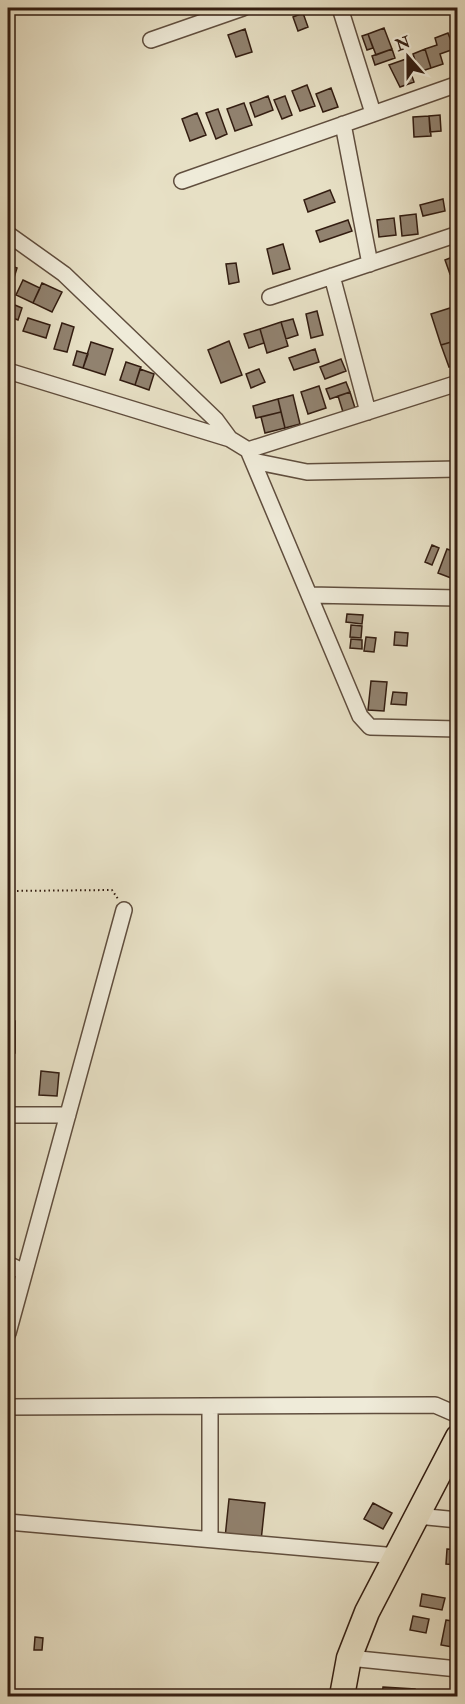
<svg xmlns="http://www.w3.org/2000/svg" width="465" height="1704" font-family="'IM FELL Double Pica',serif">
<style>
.building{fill:#91826f;stroke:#331d11;stroke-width:1.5}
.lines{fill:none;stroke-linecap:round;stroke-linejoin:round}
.street-casing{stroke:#604e3e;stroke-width:18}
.primary-casing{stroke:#331d11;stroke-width:27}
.path{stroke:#331d11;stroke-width:2;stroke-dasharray:1.5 3;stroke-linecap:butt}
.street{stroke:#efebd9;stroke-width:15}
.primary{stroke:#e7e0c5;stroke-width:24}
</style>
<rect width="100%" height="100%" fill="#e7e0c5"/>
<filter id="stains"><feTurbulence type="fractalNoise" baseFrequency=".00333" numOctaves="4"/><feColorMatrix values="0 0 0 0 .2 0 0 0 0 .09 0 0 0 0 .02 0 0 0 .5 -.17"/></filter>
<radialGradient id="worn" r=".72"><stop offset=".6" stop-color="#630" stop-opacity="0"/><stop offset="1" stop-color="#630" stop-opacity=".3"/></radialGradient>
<!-- building -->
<path class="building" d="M303,13L308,27L298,31L293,17Z
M384,28L392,49L376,55L368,34Z
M245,29L252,52L236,57L228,35Z
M448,33L454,49L440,54L443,64L431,68L425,49L437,45L435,38Z
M368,34L373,48L367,50L362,36Z
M392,49L395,58L375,65L372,56Z
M425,49L431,68L419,72L413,54Z
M406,59L414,82L400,87L389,65Z
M307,85L315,106L300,111L292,91Z
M331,88L338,107L323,112L316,94Z
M268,96L273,110L255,117L250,103Z
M285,96L292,115L282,119L274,100Z
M244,103L252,125L235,131L227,109Z
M218,109L227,134L216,139L206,113Z
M451,109H458V141H454Z
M197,113L206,135L190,141L182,119Z
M440,115L441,131L430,132L429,116Z
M429,116L431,136L414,137L413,117Z
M330,190L335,202L308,212L304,200Z
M443,199L445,211L423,216L420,205Z
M416,214L418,234L402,236L400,216Z
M394,218L396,235L379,237L377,220Z
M348,220L352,231L320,242L316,231Z
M283,244L290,269L273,274L267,249Z
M455,256L458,272L450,274L445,260Z
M236,263L239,282L229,284L226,264Z
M8,265L17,268L12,284L8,283Z
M23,280L40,288L33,303L16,295Z
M42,283L62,292L52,312L33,303Z
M10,303L22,308L18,320L8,316Z
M450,308L458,330V340L441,345L431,314Z
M317,311L323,335L311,338L306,314Z
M28,318L50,325L46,338L23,331Z
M293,319L298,335L286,339L281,322Z
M281,322L288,346L267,353L260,329Z
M62,323L74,327L67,352L54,349Z
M260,329L264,343L249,348L244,334Z
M458,340V364L449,367L441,345Z
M229,341L242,375L221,383L208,350Z
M91,342L113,349L105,375L83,368Z
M315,349L319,362L294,370L289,358Z
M77,351L88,354L83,368L73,365Z
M341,359L346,371L325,379L320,367Z
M126,362L141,367L135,385L120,380Z
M140,369L154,374L149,390L135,385Z
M259,369L265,382L251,388L246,374Z
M346,382L350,392L330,399L326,389Z
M319,386L326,408L308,414L301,392Z
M350,392L355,408L343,412L338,396Z
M293,395L300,424L285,428L278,399Z
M278,399L281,412L256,418L253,406Z
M281,412L285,428L265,433L261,417Z
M432,545L439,548L432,565L425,562Z
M447,549L458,553L451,578L438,573Z
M347,614L363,615L362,624L346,622Z
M351,625L362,626L361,638L350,637Z
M395,632L408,633L407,646L394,645Z
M366,637L376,638L374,652L364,651Z
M351,639L362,640V649L350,648Z
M371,681L387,682L384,711L368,710Z
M393,692L407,693L406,705L391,704Z
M8,1021H15V1053H8Z
M41,1071L59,1073L57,1096L39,1095Z
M229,1499L265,1503L261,1541L225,1538Z
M373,1503L392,1513L383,1529L364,1519Z
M447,1549L458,1550V1565L446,1564Z
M422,1594L445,1598L442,1610L420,1606Z
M413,1616L429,1619L426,1633L410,1630Z
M446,1620L458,1622V1648L441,1645Z
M35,1637L43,1638L42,1650H34Z
M383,1687L415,1689V1696H382Z"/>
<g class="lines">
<defs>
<path id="street" d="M340,8L373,113
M151,40L243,8
M343,124L370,264
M182,181L458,84
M8,234L64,274L216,420L230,439
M332,276L368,412
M270,297L458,234
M8,371L230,439L248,450L360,716L370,727L458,729
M248,450L458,383
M253,461L307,472L458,469
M309,595L458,598
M8,1115H68
M8,1264L24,1272
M8,1333L124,910
M210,1406V1539
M8,1407L435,1405L458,1415
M417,1516L458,1520
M8,1522L397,1556
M349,1658L458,1669"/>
<path id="primary" d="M342,1696L349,1658L367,1612L458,1437"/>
</defs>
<!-- street casing -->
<use href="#street" class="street-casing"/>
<!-- primary casing -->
<use href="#primary" class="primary-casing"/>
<!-- path -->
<path class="path" d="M8,891L112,890L118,899"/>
<!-- street -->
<use href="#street" class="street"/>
<!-- primary -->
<use href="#primary" class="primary"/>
</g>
<!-- margin -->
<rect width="465" height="1704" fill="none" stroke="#e7e0c5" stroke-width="30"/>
<rect x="9" y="9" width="447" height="1686" fill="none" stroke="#331d11" stroke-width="3"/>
<rect x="15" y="15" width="435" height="1674" fill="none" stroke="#331d11" stroke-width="1.5"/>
<!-- north arrow -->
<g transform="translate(408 57) rotate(339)" stroke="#efebd9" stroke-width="4.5" paint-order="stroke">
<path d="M0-4.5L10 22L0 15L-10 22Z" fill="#331d11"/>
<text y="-9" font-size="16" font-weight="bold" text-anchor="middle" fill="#331d11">N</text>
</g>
<rect width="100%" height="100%" filter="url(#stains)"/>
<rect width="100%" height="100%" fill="url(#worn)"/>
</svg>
